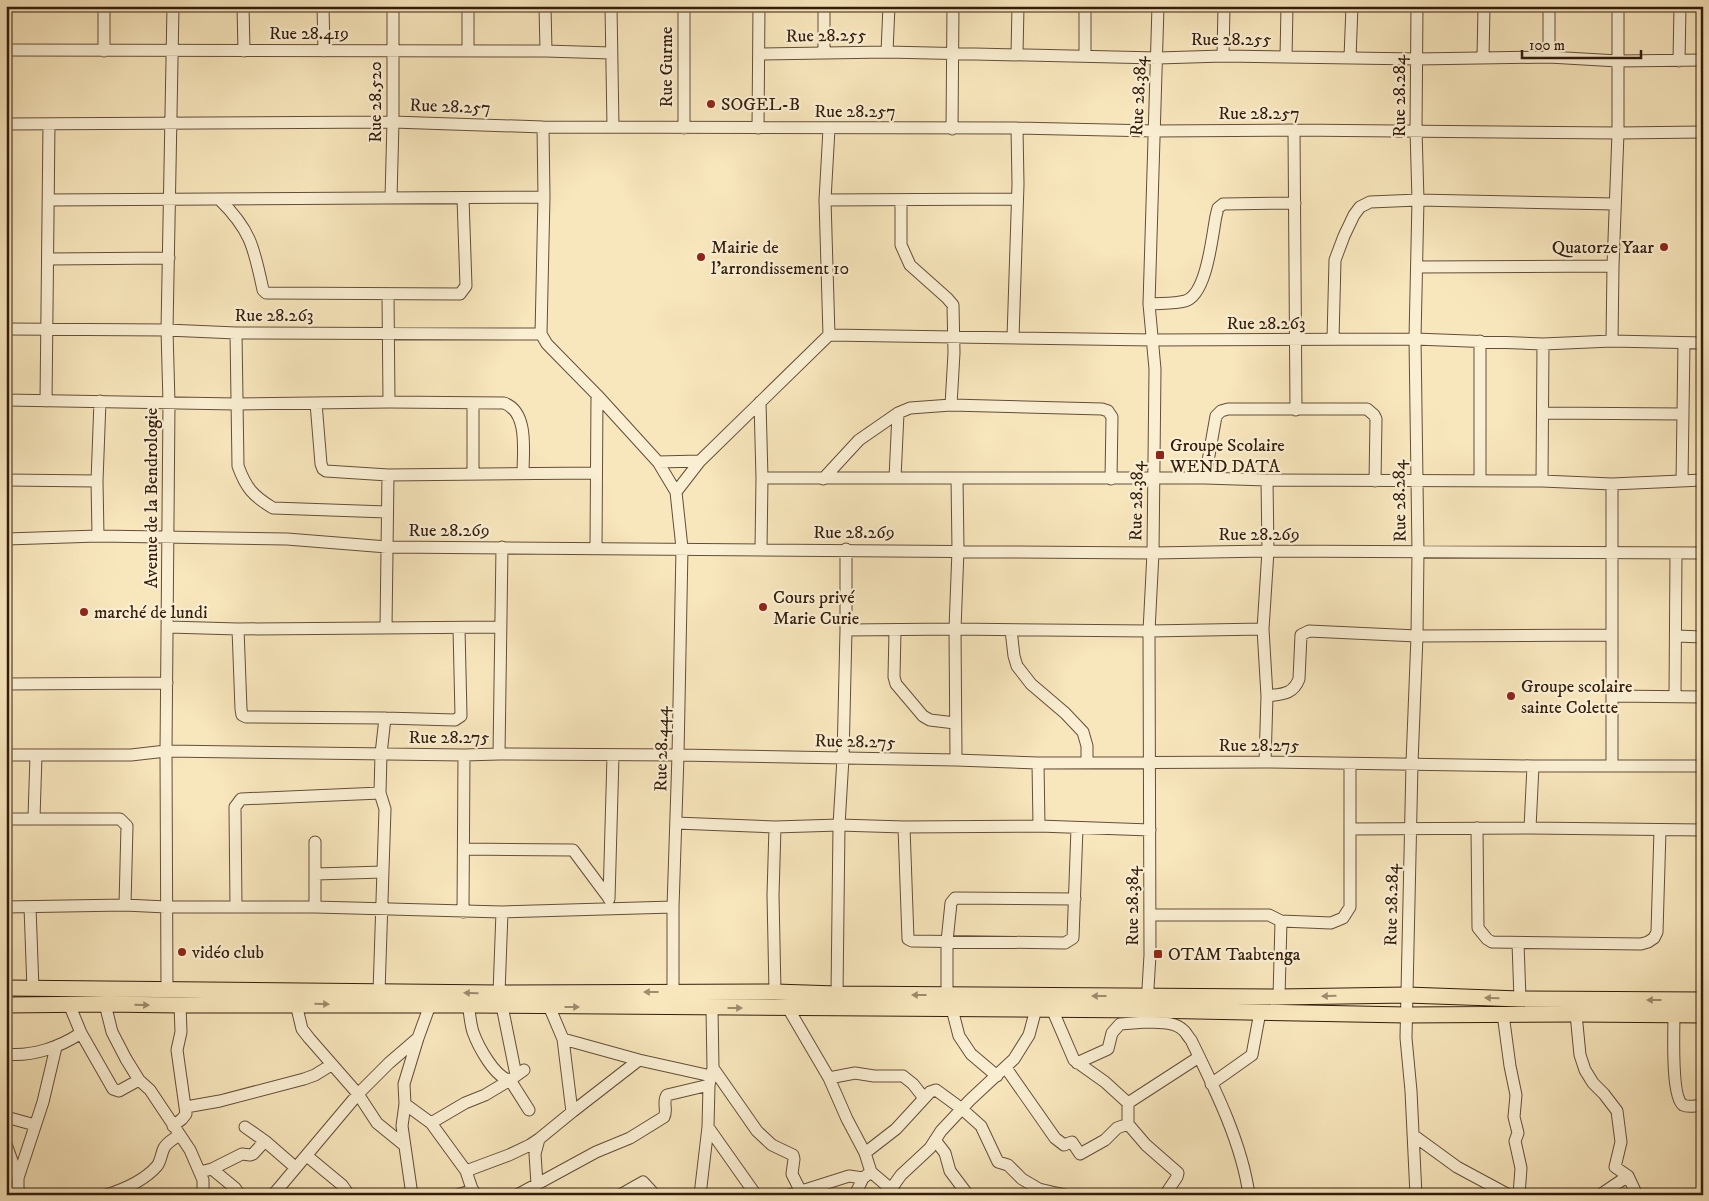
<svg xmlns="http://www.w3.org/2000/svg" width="1709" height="1201" font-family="'IM FELL DW Pica',serif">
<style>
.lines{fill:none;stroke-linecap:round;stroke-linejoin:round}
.minor-casing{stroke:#644e39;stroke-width:13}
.major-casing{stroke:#331c0d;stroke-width:17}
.minor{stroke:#faefd3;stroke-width:11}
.major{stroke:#f8e6bc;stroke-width:15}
.oneway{fill:#9f8b6d}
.poi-dot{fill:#8f2418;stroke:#faefd3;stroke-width:2}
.labels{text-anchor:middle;stroke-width:4.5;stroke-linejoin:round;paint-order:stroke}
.street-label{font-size:18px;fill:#331c0d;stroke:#faefd3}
.poi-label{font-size:18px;fill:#331c0d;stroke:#faefd3;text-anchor:start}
</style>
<rect width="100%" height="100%" fill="#f8e6bc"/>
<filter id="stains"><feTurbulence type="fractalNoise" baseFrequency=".004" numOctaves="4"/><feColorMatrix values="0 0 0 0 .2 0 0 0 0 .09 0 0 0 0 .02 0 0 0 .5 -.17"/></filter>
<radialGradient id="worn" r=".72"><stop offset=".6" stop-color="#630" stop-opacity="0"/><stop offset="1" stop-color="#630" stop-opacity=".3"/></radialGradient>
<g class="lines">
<defs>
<path id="minor" d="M104,6V51
M243,6L244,51
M323,6L324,51
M545,6L546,51
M611,6L613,127
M1158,6L1149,304L1155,369L1153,553L1149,631L1150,955L1146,1022C1157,1023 1174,1021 1183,1030C1186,1032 1188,1037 1191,1040C1214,1087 1242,1143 1249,1195
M6,50L546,51L611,53
M468,51V6
M887,52L889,6
M824,53V6
M760,54L887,52L1158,58L1223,56L1417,59L1549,57L1618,61L1703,60
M1017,54L1018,6
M1085,56V6
M1223,56L1224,6
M1286,57L1287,6
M1549,57V6
M1350,58L1352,6
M1483,58L1484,6
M1679,61L1680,6
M6,124L393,122L543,127L1017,128L1154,131L1294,130L1618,133L1703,132
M543,127L544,197L541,334L547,344L597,395L658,462L676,492L682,548L678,755L673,907V999
M684,128V6
M758,128L759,6
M952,129L953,6
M1294,130L1296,410
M391,198L393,122V6
M219,199C251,230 254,248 263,290L266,293L460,294L466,286L463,198
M49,200L544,197
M825,200L1017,199
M901,201V245L910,265L947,298L953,305L954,353L951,405
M49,259L169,258
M1417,267L1613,266
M388,295L389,402
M1149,304C1161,303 1174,304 1185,301C1207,295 1212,236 1216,216L1218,208L1223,204L1295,203
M6,329L167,330L236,333L541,334
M236,333L238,466C246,488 253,496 273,508L387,512
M829,335L1153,340L1415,339L1543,344L1612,341L1703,343
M1013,338L1018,184L1017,128
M1333,339L1335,260L1344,236L1354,215L1360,207L1370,202L1418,200L1615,204
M1612,341L1613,266L1618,133V6
M6,400L236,404L389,402L504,403C529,412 523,452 523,473
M46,401L49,124
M760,402L762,478L761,549
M316,403L321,464L323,469L326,471L388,475L596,473
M1543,413L1683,414
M658,462L700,461
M473,474V403
M762,478H1205L1267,480L1542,481L1612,484L1703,480
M895,478L898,413
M1205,478L1216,416L1221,411L1228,409H1367L1374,415L1376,419L1375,481
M823,479L859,440L898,413L910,408L951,405L1102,409L1108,411L1112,417L1111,479
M6,480L97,481
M1480,481V341
M1542,481L1543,344
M1682,481L1684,343
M676,492L700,461L829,335L825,200L829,129
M98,536L97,481L100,401
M6,539L98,536L287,539L387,547L1153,553L1268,551L1703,553
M596,548L597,395
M168,627L238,629L500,627
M386,628L388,475
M238,629L241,709L242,715L246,717L385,718L455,720L461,716L459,628
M846,630L955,629L1149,631L1263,629
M1011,630L1014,656L1017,666L1031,684L1065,713L1083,732L1087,746V763
M895,631L894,677L896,684L923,716L930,720L955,723
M1676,636L1703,637
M6,684L167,683
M1675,695L1676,553
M1267,696C1281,694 1293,695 1299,679L1301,635L1309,631L1417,636L1611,635
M1612,696L1703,697
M499,754L502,547
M6,755H131L166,751L464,755L499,754L678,755L956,760L1038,763L1265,762L1533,766H1703
M956,760L955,629L958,550L957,478
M1265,762L1267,696L1263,629L1268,551L1267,480
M1038,763L1039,826
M1612,765V484
M34,818L36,755
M6,819H120L127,826L125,905
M676,823L775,827L839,825L904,827L1039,826L1150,830
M775,827L773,895L775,992
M904,827L908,939L912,941L1065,943L1073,938L1077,828
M1477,828L1478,928L1487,939L1492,942L1641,944L1648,942L1654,938L1657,932L1660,830
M1530,828L1533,766
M1350,829L1530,828L1703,830
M315,842V907
M464,849L573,850L608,897
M316,874L383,872
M609,899L613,756
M6,907L125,905L166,907H315L502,912L673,907
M30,907L33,989
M236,907L235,807L241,799L380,793
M463,912L464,755
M1150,915H1269L1281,921L1331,923L1343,918L1350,907V764
M1518,943L1520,999
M167,991L166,751L169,403L167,330L173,6
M379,992L385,809L380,793L381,754L385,718
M499,993L502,912
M837,994L839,825L843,758L846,630V549
M947,995V941L951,903L955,898L1075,899
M1279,997L1281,921
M69,1004L81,1033
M105,1004L112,1032L126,1059L139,1080L150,1090L190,1150L203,1180V1195
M296,1004L302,1029L309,1038L358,1094L377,1123L404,1145
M468,1005C470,1013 470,1023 473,1032C478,1046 495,1078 510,1080L524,1070
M502,1006L516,1075
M549,1006L563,1039L639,1060L711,1076
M788,1008L829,1078L847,1119L865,1153L871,1172L898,1195
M952,1009L959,1036L971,1054L997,1076
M1052,1009L1074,1060L1105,1082L1128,1103
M1503,1014L1510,1066L1516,1095L1514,1117L1518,1133L1515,1141L1521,1168L1519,1195
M1576,1014L1580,1055L1585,1070L1593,1083L1604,1094L1617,1111L1621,1142L1615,1167L1628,1176L1637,1195
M1674,1015C1674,1030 1671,1097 1683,1105C1689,1108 1696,1105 1703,1106
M6,1054C32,1057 60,1047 81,1033L113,1089L119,1091L139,1080
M1077,1063L1108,1049L1112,1033L1120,1024L1146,1022
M713,1068L757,1131L772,1145L793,1155L794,1159L792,1174L801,1192
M1006,1068L1055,1138L1064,1145L1072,1142L1080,1154L1105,1140L1117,1128L1128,1124L1146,1145L1178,1173L1177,1177L1165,1195
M829,1078L855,1073L874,1076H903L913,1084L924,1098
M1211,1084L1252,1055L1260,1012
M405,1104L431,1123L466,1171L509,1155L530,1145L539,1139L572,1112L563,1039
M186,1107L220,1101L304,1079L315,1075L331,1065
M572,1112L639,1060
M6,1117L35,1125
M431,1123L465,1103L485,1095L510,1080L529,1110
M1128,1124V1103L1199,1057
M173,1126L182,1119L186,1114L177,1050L181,1032L180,1005
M245,1127L265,1141L296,1168
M708,1127L756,1195
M1413,1135L1457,1167L1509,1195
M935,1140L945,1153L950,1171L968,1195
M6,1144L18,1178V1188L20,1195
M865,1153L896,1129L930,1092L936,1090L962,1109L981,1126L998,1162L1008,1165L1022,1179L1039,1189L1065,1195
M307,1156L342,1185L349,1195
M212,1169L235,1188L240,1195
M466,1171L474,1195
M200,1172L212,1169L242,1154L250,1155L253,1154L265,1141
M18,1178L43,1102L56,1047
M537,1184L535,1154L539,1139
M891,1189L901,1175L930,1148L941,1131L970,1100L1014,1059L1029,1035L1036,1009
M6,1190L20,1195
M106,1195C125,1189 144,1181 157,1166C161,1161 161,1154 164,1148C167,1142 174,1139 179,1135
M273,1195L358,1094L389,1063L418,1038L430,1005
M412,1195L402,1126L405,1104L404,1084L418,1038
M457,1195L473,1190
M517,1195L596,1152L630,1138L664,1117C668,1110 662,1102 667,1095L709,1085
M620,1195L643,1182L655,1195
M700,1195L708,1127L709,1085L713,1068L712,1008
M789,1195L849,1176L863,1178L871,1172
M855,1195L863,1178
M1416,1195L1411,1091L1406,1038L1412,763L1417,636L1418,552L1415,339L1418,200L1416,130L1417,6
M1600,1195L1628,1176"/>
<path id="major" d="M6,988L499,993L775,992L837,994L1279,997L1407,995L1520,999L1703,1000
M6,1005L105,1004L180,1005H468L1147,1010L1406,1015L1576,1014L1703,1015"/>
</defs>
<!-- minor casing -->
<use href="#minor" class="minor-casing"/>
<!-- major casing -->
<use href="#major" class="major-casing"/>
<!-- minor -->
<use href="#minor" class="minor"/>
<!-- major -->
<use href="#major" class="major"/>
</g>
<!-- one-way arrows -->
<defs><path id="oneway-solid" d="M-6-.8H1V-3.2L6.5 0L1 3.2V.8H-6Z" transform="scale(1.25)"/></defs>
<g class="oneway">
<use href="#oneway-solid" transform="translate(651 992) rotate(180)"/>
<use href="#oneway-solid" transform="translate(471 993) rotate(-179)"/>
<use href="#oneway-solid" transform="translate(919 995) rotate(-180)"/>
<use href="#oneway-solid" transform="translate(1099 996) rotate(-180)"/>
<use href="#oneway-solid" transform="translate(1329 996) rotate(179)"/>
<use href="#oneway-solid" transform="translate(1492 998) rotate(-178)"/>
<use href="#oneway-solid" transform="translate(1654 1000) rotate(-180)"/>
<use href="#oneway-solid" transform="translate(322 1004) rotate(1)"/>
<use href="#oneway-solid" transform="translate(142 1005) rotate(2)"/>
<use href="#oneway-solid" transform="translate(572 1007)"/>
<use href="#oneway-solid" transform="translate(735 1008)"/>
</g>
<!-- markers -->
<g class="poi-dot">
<circle cx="711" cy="104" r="5"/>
<circle cx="1664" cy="247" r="5"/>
<circle cx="701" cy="257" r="5"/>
<rect x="1155" y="450" width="10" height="10" rx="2.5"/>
<circle cx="763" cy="607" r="5"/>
<circle cx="84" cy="612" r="5"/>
<circle cx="1511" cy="696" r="5"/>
<circle cx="182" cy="952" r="5"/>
<rect x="1153" y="949" width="10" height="10" rx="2.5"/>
</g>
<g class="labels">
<!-- street labels -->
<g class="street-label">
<text x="309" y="39">Rue 28.419</text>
<text transform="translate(826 35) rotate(-1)" y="6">Rue 28.255</text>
<text x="1231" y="45">Rue 28.255</text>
<text transform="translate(666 67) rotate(-90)" y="6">Rue Gurme</text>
<text transform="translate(1138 96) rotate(-87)" y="6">Rue 28.384</text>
<text transform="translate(1399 96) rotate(-90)" y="6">Rue 28.284</text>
<text transform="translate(375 102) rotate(-90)" y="6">Rue 28.520</text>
<text transform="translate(450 106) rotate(2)" y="6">Rue 28.257</text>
<text x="855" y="117">Rue 28.257</text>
<text x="1259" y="119">Rue 28.257</text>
<text x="274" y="321">Rue 28.263</text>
<text x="1266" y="329">Rue 28.263</text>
<text transform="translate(151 498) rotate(-90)" y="6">Avenue de la Bendrologie</text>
<text transform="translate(1136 501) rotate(-89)" y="6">Rue 28.384</text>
<text transform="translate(1399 501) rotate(-91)" y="6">Rue 28.284</text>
<text x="449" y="536">Rue 28.269</text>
<text x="854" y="538">Rue 28.269</text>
<text x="1259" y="540">Rue 28.269</text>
<text x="449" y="743">Rue 28.275</text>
<text transform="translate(855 741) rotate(1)" y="6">Rue 28.275</text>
<text x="1259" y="751">Rue 28.275</text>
<text transform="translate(661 749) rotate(-89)" y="6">Rue 28.444</text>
<text transform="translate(1391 905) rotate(-89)" y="6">Rue 28.284</text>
<text transform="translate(1132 906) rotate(-90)" y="6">Rue 28.384</text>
</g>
<!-- poi labels -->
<g class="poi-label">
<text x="721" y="110">SOGEL-B</text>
<text x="711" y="253">Mairie de<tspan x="711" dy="21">l'arrondissement 10</tspan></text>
<text x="1654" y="253" text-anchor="end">Quatorze Yaar</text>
<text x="1170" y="451">Groupe Scolaire<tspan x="1170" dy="21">WEND DATA</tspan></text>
<text x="773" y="603">Cours privé<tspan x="773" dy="21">Marie Curie</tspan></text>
<text x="94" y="618">marché de lundi</text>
<text x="1521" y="692">Groupe scolaire<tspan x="1521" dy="21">sainte Colette</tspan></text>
<text x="192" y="958">vidéo club</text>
<text x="1168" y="960">OTAM Taabtenga</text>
</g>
</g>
<!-- margin -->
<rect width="1709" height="1201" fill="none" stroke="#f8e6bc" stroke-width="25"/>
<rect x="8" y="8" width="1694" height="1186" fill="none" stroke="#331c0d" stroke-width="2.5"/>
<rect x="12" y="12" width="1684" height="1176" fill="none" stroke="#331c0d"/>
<!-- scale -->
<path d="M1522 50v8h119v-8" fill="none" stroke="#331c0d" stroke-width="2.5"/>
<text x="1529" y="50" font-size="15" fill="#331c0d" stroke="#faefd3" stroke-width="4" paint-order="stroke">100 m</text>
<rect width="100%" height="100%" filter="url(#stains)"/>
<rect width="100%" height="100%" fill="url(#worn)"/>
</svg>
